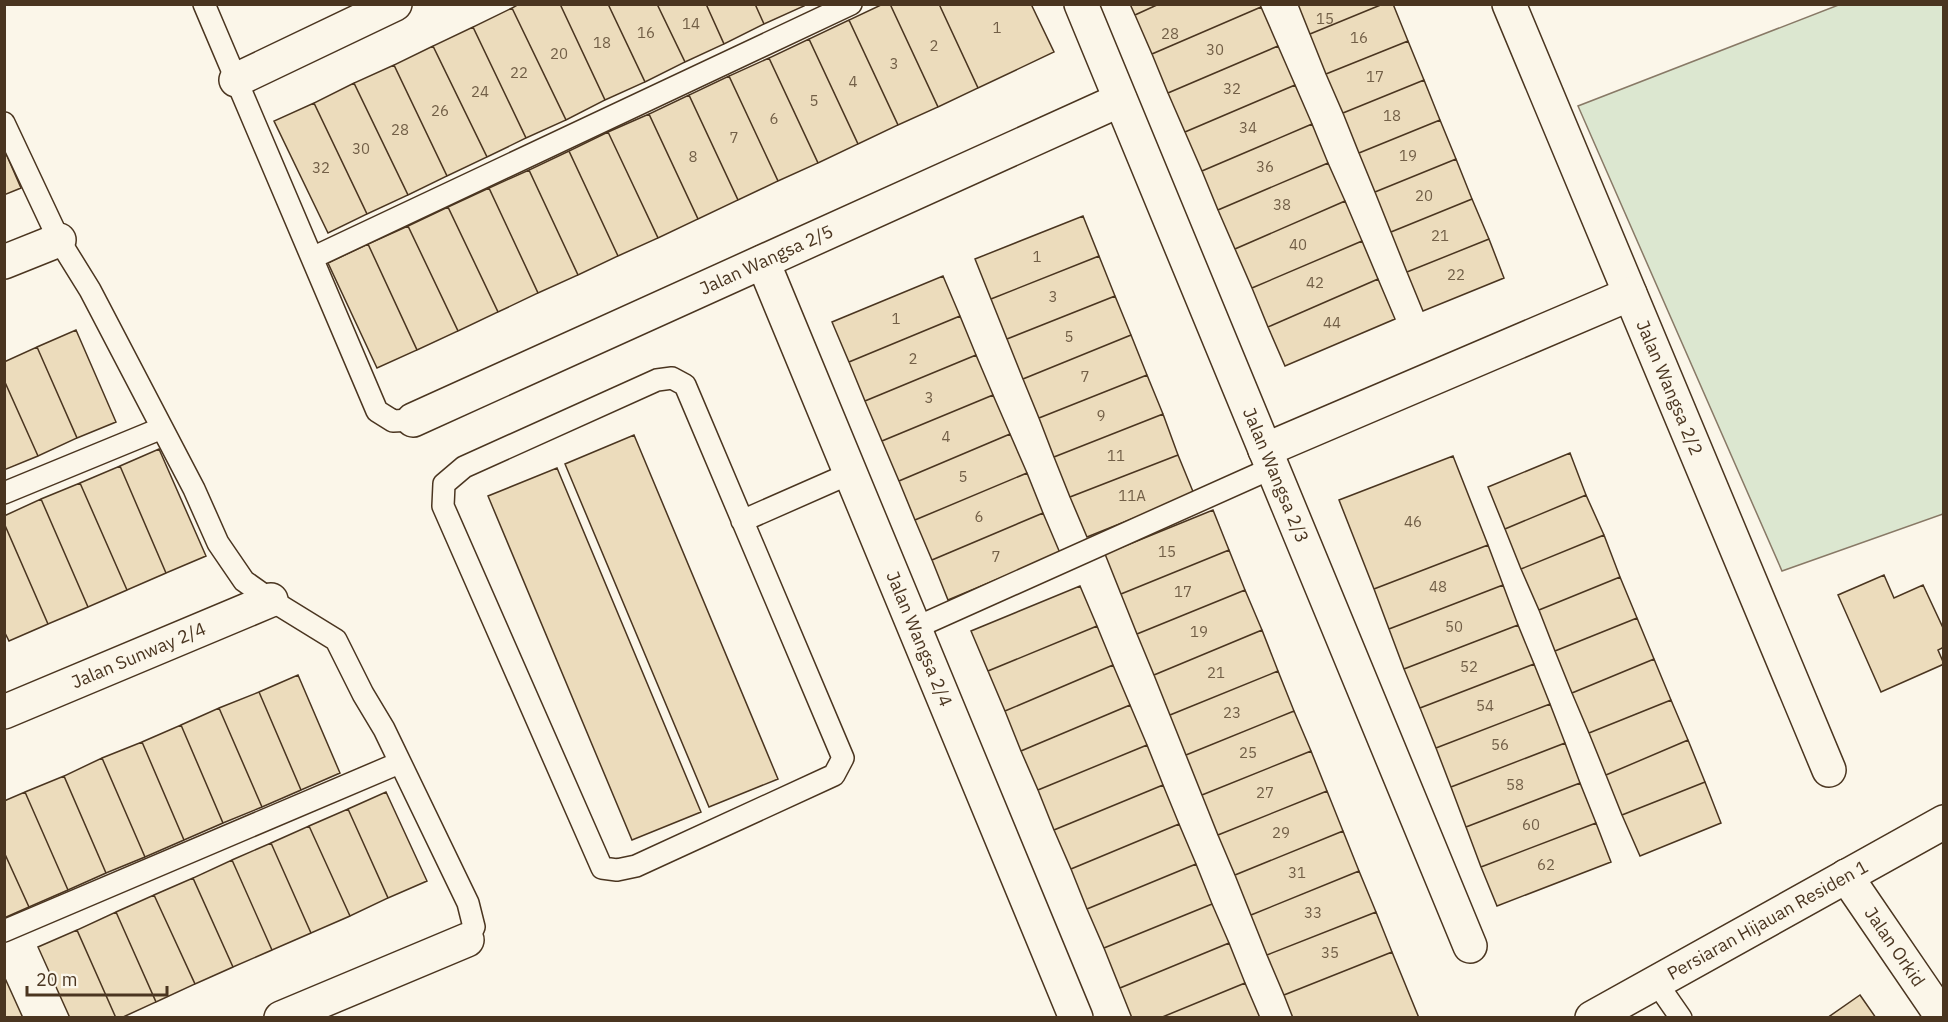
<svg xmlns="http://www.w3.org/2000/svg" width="1948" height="1022" font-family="'IBM Plex Sans',sans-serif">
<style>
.green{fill:#dce7d0;stroke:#887966;stroke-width:1.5}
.building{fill:#ecdcbc;stroke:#4a3520;stroke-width:1.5}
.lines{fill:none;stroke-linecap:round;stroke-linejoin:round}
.service-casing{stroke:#4a3520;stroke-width:24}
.minor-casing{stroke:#4a3520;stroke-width:36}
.tertiary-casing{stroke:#4a3520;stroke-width:36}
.service{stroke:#fbf6e9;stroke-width:21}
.minor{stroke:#fbf6e9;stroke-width:33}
.tertiary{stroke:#fbf6e9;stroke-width:33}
.labels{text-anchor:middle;stroke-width:4.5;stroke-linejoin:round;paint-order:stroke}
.number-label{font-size:15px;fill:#725f47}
.street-label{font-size:18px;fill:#4a3520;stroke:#fbf6e9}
</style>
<rect width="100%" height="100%" fill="#fbf6e9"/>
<!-- green -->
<path class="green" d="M1841,4L1943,5V514L1782,571L1578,106Z"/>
<!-- building -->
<path class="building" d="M519,4H560L605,100L566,120L512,8Z
M560,4H608L645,82L605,100Z
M608,4H657L685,62L645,82Z
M657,4H706L724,44L685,62Z
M706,4H755L764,24L724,44Z
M755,4H803L804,6L764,24Z
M883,4H890L938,107L898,125L849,20Z
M890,4H939L978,88L938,107Z
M939,4H1031L1054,52L978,88Z
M1130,4H1159L1135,15Z
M1159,4H1260L1261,7L1152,54L1135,15Z
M1298,4H1383L1310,34Z
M1383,4H1393L1408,41L1326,74L1310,34Z
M1261,7L1278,46L1168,93L1152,54Z
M512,8L566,120L526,138L473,27Z
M849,20L898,125L858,144L809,39Z
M473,27L526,138L487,157L433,46Z
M809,39L858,144L818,163L769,58Z
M1408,41L1424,80L1343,113L1326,74Z
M433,46L487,157L447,176L394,65Z
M1278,46L1295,85L1185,132L1168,93Z
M769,58L818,163L778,181L729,76Z
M394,65L447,176L408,195L354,83Z
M729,76L778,181L738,200L689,95Z
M1424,80L1440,120L1359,153L1343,113Z
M354,83L408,195L367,214L314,103Z
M1295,85L1312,124L1202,171L1185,132Z
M689,95L738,200L698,219L649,114Z
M314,103L367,214L328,233L274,121Z
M649,114L698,219L658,238L608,132Z
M1440,120L1456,159L1375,192L1359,153Z
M1312,124L1328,163L1218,210L1202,171Z
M608,132L658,238L618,256L569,151Z
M4,149L21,188L4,195Z
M569,151L618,256L578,275L529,170Z
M1456,159L1472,199L1391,232L1375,192Z
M1328,163L1345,201L1235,249L1218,210Z
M529,170L578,275L538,293L489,188Z
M489,188L538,293L498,312L448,207Z
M1472,199L1489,239L1407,272L1391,232Z
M1345,201L1362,241L1252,288L1235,249Z
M448,207L498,312L458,331L408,226Z
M1083,216L1099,256L991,299L975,259Z
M408,226L458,331L417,350L368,244Z
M1489,239L1504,278L1423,311L1407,272Z
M1362,241L1378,279L1268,327L1252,288Z
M368,244L417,350L377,368L328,263Z
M1099,256L1115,296L1007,339L991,299Z
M943,276L960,316L849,362L832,322Z
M1378,279L1395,319L1285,366L1268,327Z
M1115,296L1131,335L1023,379L1007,339Z
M960,316L976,355L865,401L849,362Z
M76,330L116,422L77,438L37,347Z
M1131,335L1147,375L1039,418L1023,379Z
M37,347L77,438L38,456L4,380V362Z
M976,355L993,395L882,441L865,401Z
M1147,375L1163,414L1054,457L1039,418Z
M4,380L38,456L4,470Z
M993,395L1010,434L899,481L882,441Z
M1163,414L1178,455L1070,497L1054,457Z
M1010,434L1027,473L915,520L899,481Z
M634,435L778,779L709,807L565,464Z
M159,449L206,556L166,573L120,466Z
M1570,453L1586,495L1505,529L1488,487Z
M1178,455L1194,494L1087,537L1070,497Z
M1453,456L1488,545L1374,589L1339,500Z
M120,466L166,573L127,590L80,483Z
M557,468L701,812L632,840L488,496Z
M1027,473L1043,513L932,560L915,520Z
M80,483L127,590L88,607L41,499Z
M1586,495L1604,535L1521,569L1505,529Z
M41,499L88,607L48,624L4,523V516Z
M1213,510L1229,550L1121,594L1105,554Z
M1043,513L1060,553L948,600L932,560Z
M4,523L48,624L9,641L4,631Z
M1604,535L1620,577L1539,610L1521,569Z
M1488,545L1503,585L1389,629L1374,589Z
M1229,550L1245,590L1137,634L1121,594Z
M1884,575L1894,598L1923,585L1944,630V647L1938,650L1944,664L1881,692L1838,595Z
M1620,577L1637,618L1555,651L1539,610Z
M1503,585L1518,625L1404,669L1389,629Z
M1080,586L1097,626L988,671L971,631Z
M1245,590L1262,630L1154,675L1137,634Z
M1637,618L1654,659L1572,693L1555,651Z
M1518,625L1534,664L1420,708L1404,669Z
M1097,626L1113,665L1005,711L988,671Z
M1262,630L1278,671L1170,715L1154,675Z
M1654,659L1671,700L1589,733L1572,693Z
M1534,664L1550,704L1436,748L1420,708Z
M1113,665L1130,705L1021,751L1005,711Z
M1278,671L1294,711L1186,755L1170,715Z
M298,675L340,773L301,790L259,692Z
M259,692L301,790L262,807L219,708Z
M1671,700L1688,740L1606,775L1589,733Z
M1550,704L1565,743L1451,787L1436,748Z
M1130,705L1147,745L1038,790L1021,751Z
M219,708L262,807L223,823L181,725Z
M1294,711L1311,751L1202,795L1186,755Z
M181,725L223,823L184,840L142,742Z
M1688,740L1705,782L1622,815L1606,775Z
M142,742L184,840L145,857L102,758Z
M1565,743L1580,783L1466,827L1451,787Z
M1147,745L1163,785L1054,830L1038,790Z
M1311,751L1327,791L1218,835L1202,795Z
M102,758L145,857L106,873L64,776Z
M64,776L106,873L68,890L25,792Z
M1705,782L1721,823L1640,856L1622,815Z
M1580,783L1596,823L1481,867L1466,827Z
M1163,785L1179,824L1071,869L1054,830Z
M1327,791L1343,831L1235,875L1218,835Z
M25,792L68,890L29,907L4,852V801Z
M386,792L427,881L388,898L348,809Z
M348,809L388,898L350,916L309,826Z
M1596,823L1611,862L1497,906L1481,867Z
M1179,824L1196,864L1087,909L1071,869Z
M309,826L350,916L311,933L271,843Z
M1343,831L1359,871L1251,915L1235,875Z
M271,843L311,933L272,950L232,860Z
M4,852L29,907L4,918Z
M232,860L272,950L233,967L193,878Z
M1196,864L1212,904L1104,948L1087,909Z
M1359,871L1376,912L1267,955L1251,915Z
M193,878L233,967L195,984L154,895Z
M154,895L195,984L156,1002L116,912Z
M1212,904L1229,943L1120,988L1104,948Z
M116,912L156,1002L121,1018H116L77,930Z
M1376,912L1392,952L1284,995L1267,955Z
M77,930L116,1018H70L38,947Z
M1229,943L1245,983L1160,1018H1132L1120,988Z
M1392,952L1419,1018H1293L1284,995Z
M4,976L23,1018H4Z
M1245,983L1260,1018H1160Z
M1860,995L1876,1018H1827Z"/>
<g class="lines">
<defs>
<path id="service" d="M204,4L377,411L393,421L413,420
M4,123L59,240L90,290L194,489L218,543L244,581L271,600L336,640L363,694L384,729L468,903L474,927L467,940
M312,258L851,4
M672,378L685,385L843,758L834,775L636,866L617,870L602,868L443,506L444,484L464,467L657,380Z
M4,493L162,428
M742,521L851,473
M915,628L1272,468
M4,931L399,763
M1656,982L1681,1018"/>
<g id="minor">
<path id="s1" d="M1081,4L1470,946"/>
<path id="s2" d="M1509,4L1829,770"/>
<path d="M236,80L395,4"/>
<path d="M4,262L59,240"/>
<path id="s3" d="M763,262L1076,1018"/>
<path id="s4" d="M413,420L1120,100"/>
<path d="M1265,450L1630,294"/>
<path id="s5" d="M4,712L271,600"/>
<path id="s6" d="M1846,876L1943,1018"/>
<path d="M281,1018L467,940"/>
</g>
<g id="tertiary">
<path id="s7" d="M1592,1018L1944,822"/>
</g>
</defs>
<!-- service casing -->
<use href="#service" class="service-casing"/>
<!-- minor casing -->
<use href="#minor" class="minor-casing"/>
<!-- tertiary casing -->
<use href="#tertiary" class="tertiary-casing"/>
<!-- service -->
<use href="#service" class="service"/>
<!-- minor -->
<use href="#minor" class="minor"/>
<!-- tertiary -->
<use href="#tertiary" class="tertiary"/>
</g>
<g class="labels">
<!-- number labels -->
<g class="number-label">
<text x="1325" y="24">15</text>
<text x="691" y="29">14</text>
<text x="997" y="33">1</text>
<text x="646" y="38">16</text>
<text x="1170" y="39">28</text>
<text x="1359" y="43">16</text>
<text x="602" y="48">18</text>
<text x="934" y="51">2</text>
<text x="1215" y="55">30</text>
<text x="559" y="59">20</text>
<text x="894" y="69">3</text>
<text x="519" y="78">22</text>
<text x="1375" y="82">17</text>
<text x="853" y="87">4</text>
<text x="1232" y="94">32</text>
<text x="480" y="97">24</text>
<text x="814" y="106">5</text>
<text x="440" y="116">26</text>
<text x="1392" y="121">18</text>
<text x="774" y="124">6</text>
<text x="1248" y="133">34</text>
<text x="400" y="135">28</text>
<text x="734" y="143">7</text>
<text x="361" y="154">30</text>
<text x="1408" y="161">19</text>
<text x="693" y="162">8</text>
<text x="1265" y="172">36</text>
<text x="321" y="173">32</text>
<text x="1424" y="201">20</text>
<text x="1282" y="210">38</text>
<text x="1440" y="241">21</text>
<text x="1298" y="250">40</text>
<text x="1037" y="262">1</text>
<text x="1456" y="280">22</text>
<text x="1315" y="288">42</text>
<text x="1053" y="302">3</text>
<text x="896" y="324">1</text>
<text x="1332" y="328">44</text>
<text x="1069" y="342">5</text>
<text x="913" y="364">2</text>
<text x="1085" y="382">7</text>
<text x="929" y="403">3</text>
<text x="1101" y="421">9</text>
<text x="946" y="442">4</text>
<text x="1116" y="461">11</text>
<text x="963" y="482">5</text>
<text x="1132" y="501">11A</text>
<text x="979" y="522">6</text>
<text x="1413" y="527">46</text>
<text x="1167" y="557">15</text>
<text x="996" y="562">7</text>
<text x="1438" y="592">48</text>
<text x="1183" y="597">17</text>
<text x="1454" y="632">50</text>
<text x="1199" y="637">19</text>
<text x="1469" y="672">52</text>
<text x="1216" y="678">21</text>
<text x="1485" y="711">54</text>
<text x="1232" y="718">23</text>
<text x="1500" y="750">56</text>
<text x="1248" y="758">25</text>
<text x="1515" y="790">58</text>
<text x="1265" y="798">27</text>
<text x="1531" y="830">60</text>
<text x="1281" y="838">29</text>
<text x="1546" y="870">62</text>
<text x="1297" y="878">31</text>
<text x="1313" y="918">33</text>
<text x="1330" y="958">35</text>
</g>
<!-- street labels -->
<g class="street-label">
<text dy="6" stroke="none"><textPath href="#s4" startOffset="388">Jalan Wangsa 2/5</textPath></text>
<text dy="6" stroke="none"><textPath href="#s2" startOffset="416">Jalan Wangsa 2/2</textPath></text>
<text dy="6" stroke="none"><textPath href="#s1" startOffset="510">Jalan Wangsa 2/3</textPath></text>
<text dy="6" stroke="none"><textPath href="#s3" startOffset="408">Jalan Wangsa 2/4</textPath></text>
<text dy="6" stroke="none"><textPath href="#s5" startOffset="146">Jalan Sunway 2/4</textPath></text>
<text dy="6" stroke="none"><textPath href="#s7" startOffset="201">Persiaran Hijauan Residen 1</textPath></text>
<text dy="6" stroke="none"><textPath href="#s6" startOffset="86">Jalan Orkid</textPath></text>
</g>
</g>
<!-- border -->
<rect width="1948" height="1022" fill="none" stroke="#4a3520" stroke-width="12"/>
<!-- scale -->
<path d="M27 986v9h140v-9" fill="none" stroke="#4a3520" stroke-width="3"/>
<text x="36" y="986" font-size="18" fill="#4a3520" stroke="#fbf6e9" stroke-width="4.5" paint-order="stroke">20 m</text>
</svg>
